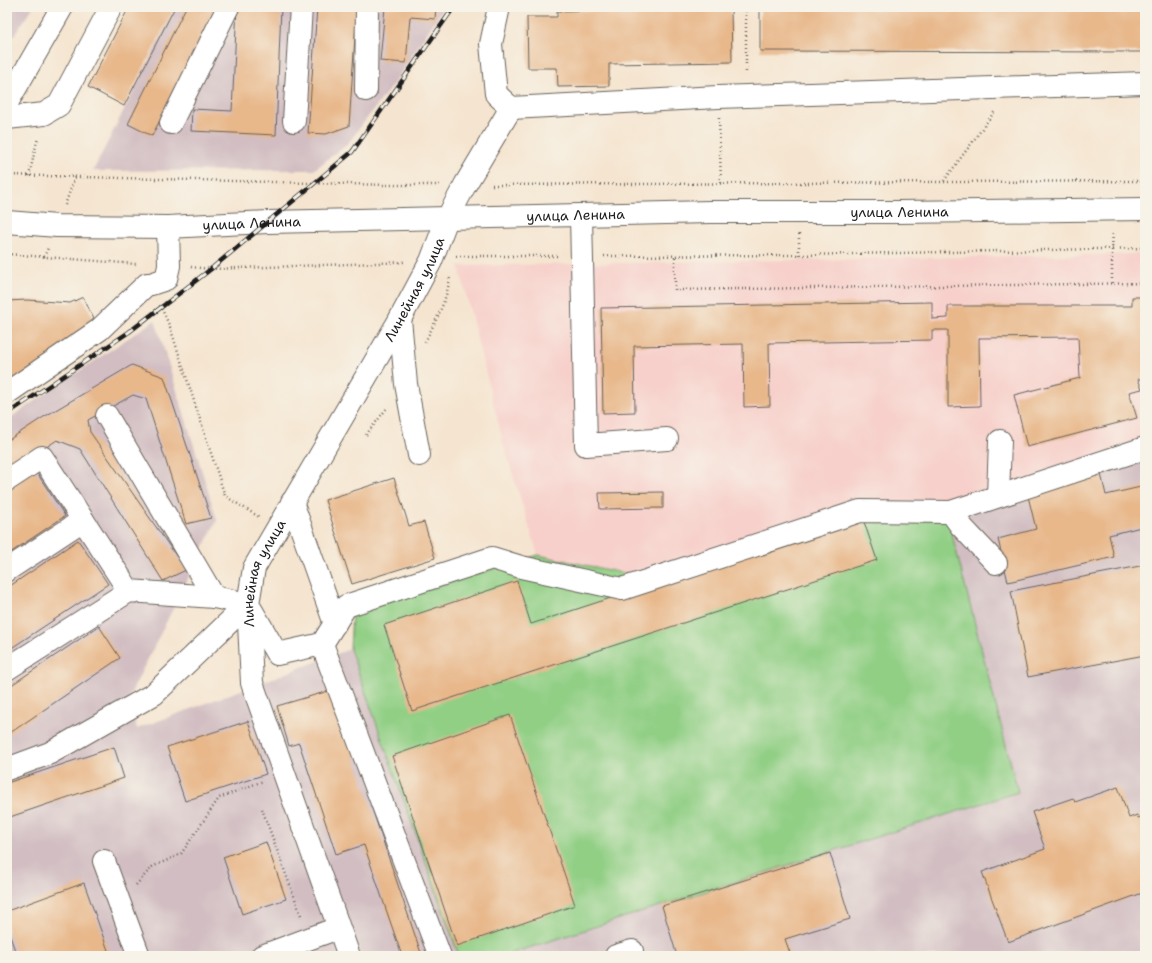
<svg xmlns="http://www.w3.org/2000/svg" width="1152" height="963" font-family="'Shantell Sans',sans-serif">
<style>
.built{fill:#f7d0cb}
.industrial{fill:#d2bec2}
.green{fill:#91cf85;stroke:#567650}
.building{fill:#e8b88b}
.lines{fill:none;stroke-linecap:round;stroke-linejoin:round}
.minor-casing{stroke:#68625b;stroke-width:24}
.major-casing{stroke:#68625b;stroke-width:24}
.path{stroke:#68625b;stroke-width:2.5;stroke-dasharray:1 3;stroke-linecap:butt}
.minor{stroke:#fff;stroke-width:22}
.major{stroke:#fff;stroke-width:22}
.rail-casing{stroke:#1c1c1c;stroke-width:4.5}
.rail{stroke:#f7f3e8;stroke-width:3;stroke-dasharray:9;stroke-linecap:butt}
.labels{text-anchor:middle;stroke-width:4;stroke-linejoin:round;paint-order:stroke}
.street-label{font-size:14px;fill:#1c1c1c;stroke:#f7f3e8}
</style>
<rect width="100%" height="100%" fill="#f7f3e8"/>
<filter id="ink" filterUnits="userSpaceOnUse"><feTurbulence type="fractalNoise" baseFrequency=".025" numOctaves="2"/><feDisplacementMap in="SourceGraphic" scale="8" xChannelSelector="R" yChannelSelector="G"/><feConvolveMatrix kernelMatrix="1 2 1 2 8 2 1 2 1" color-interpolation-filters="sRGB"/></filter>
<filter id="wash" filterUnits="userSpaceOnUse"><feTurbulence type="fractalNoise" baseFrequency=".012" numOctaves="4" result="noise"/><feDisplacementMap in="SourceGraphic" scale="16" xChannelSelector="R" yChannelSelector="G"/><feGaussianBlur stdDeviation="0.9" result="paint"/><feColorMatrix in="noise" values="0 0 0 0 0 0 0 0 0 0 0 0 0 0 0 0 0 1.4 0 .05"/><feComposite in="paint" operator="in"/></filter>
<g filter="url(#wash)">
<rect width="100%" height="100%" fill="#f5e5d0"/>
<!-- built -->
<path class="built" d="M1145,254V451L945,507L637,576L538,555L504,446L459,266Z"/>
<!-- industrial -->
<path class="industrial" d="M7,7H33L7,46Z
M176,7H444L394,83L348,143L314,170L93,171Z
M155,320L217,520L129,697L137,729L350,649L459,956H7V420Z
M1145,451V956H503L1018,792L945,507Z"/>
<!-- green -->
<path class="green" d="M856,507H945L1018,792L503,956H459L350,649L352,612L538,555L637,576Z"/>
<g id="blocks">
<!-- building -->
<path class="building" d="M129,7H175L124,106L88,87Z
M186,7H216L152,136L128,124Z
M237,7H281L276,135L191,131L192,109L232,111Z
M317,7H357L349,126L326,134L308,133Z
M385,7H436L435,19L410,17L406,63L380,61Z
M760,7H1145V52L760,51Z
M731,8L732,62L609,64V86L558,87L557,68H528L527,17H557V11Z
M83,297L97,325L7,387V301L27,300L70,303Z
M1132,297H1145V379H1138L1142,389L1129,392L1137,418L1027,447L1014,395L1080,378L1078,337L979,338L980,406L948,407V330H932V340L769,343L770,406L744,407L743,344L634,346L635,412L603,413L601,308L932,302V319L948,318V306H1132Z
M132,365L164,377L211,518L186,524L146,399L133,395L88,420L90,432L186,570L163,581L80,449L57,440L7,473V441L42,418Z
M35,470L65,516L7,555V489Z
M1101,474L1106,495L1145,486V526L1109,535L1114,557L1008,582L998,539L1036,529L1027,492Z
M394,478L409,526L424,522L435,558L352,584L325,500Z
M663,492V508L600,509L599,493Z
M862,516L877,560L412,711L384,625L517,581L531,624Z
M78,540L108,584L7,651V588Z
M1145,565V655L1028,677L1011,591Z
M99,626L120,658L7,735V688Z
M332,690L382,838L422,956H402L364,845L336,854L299,743L289,746L277,706Z
M510,715L575,905L457,946L392,756Z
M248,721L266,774L185,801L167,747Z
M114,747L124,778L7,818V783Z
M1118,787L1129,818L1137,815L1138,818L1145,815V892L1008,942L982,872L1045,849L1032,812L1073,798L1075,802Z
M266,842L286,899L242,914L223,857Z
M830,853L850,919L785,939L791,956H677L662,906Z
M84,883L110,956H17L7,928V911Z"/>
</g>
</g>
<g filter="url(#ink)">
<use href="#blocks" fill-opacity="0" stroke="#68625b" stroke-width="1"/>
<g class="lines">
<defs>
<g id="minor">
<path d="M499,7L491,44L496,94L511,108L718,97L1145,83"/>
<path d="M366,90L367,7"/>
<path d="M7,118L44,114L59,105L111,7"/>
<path d="M294,121L301,7"/>
<path d="M171,123L228,7"/>
<path d="M581,215L586,445L667,439"/>
<path id="s1" d="M7,222L57,226L168,227L268,222L710,212H899L1145,209"/>
<path d="M151,284L166,279L169,266L168,227"/>
<path d="M400,319L406,384L419,455"/>
<path d="M7,393L99,330L147,284"/>
<path d="M107,416L214,597"/>
<path d="M7,480L42,457L83,520"/>
<path d="M998,496L1000,441"/>
<path d="M292,502L335,624"/>
<path d="M951,512L961,526L996,563"/>
<path d="M7,570L83,520L129,591"/>
<path d="M322,644L440,956"/>
<path d="M7,669L129,591L214,597L248,604L277,654L322,644L346,606L492,558L521,567L622,589L860,511L951,512L1145,448"/>
<path d="M7,769L50,753L154,694L248,604"/>
<path d="M104,861L139,956"/>
<path d="M262,956L338,928"/>
<path id="s2" d="M349,956L252,683L248,604L254,568L400,319L431,261L447,219L465,185L511,108"/>
<path d="M616,956L632,951"/>
</g>
<path id="major" d="M7,103L62,7"/>
</defs>
<!-- minor casing -->
<use href="#minor" class="minor-casing"/>
<!-- major casing -->
<use href="#major" class="major-casing"/>
<!-- path -->
<path class="path" d="M746,7V73
M719,118L721,184
M7,175L387,185H441
M29,176L38,137
M944,181L995,111
M492,185L944,182L1145,181
M65,205L75,177
M7,254L136,264
M799,255V234
M456,256H559
M604,256L799,255L1145,248
M44,257L48,248
M675,257V290L1145,283
M191,267L211,269L406,262
M1112,283V249L1113,232
M160,305L170,327L225,496L259,517
M425,342C436,320 447,301 450,276
M366,435L387,408
M262,809L302,918
M136,885L152,867L181,854L219,798L263,781"/>
<!-- minor -->
<use href="#minor" class="minor"/>
<!-- major -->
<use href="#major" class="major"/>
<defs>
<path id="rail" d="M7,414L129,332L211,269L352,152L454,7"/>
</defs>
<!-- rail casing -->
<use href="#rail" class="rail-casing"/>
<!-- rail -->
<use href="#rail" class="rail"/>
</g>
</g>
<g class="labels">
<!-- street labels -->
<g class="street-label">
<text dy="5" stroke="none"><textPath href="#s1" startOffset="893">улица Ленина</textPath></text>
<text dy="5" stroke="none"><textPath href="#s1" startOffset="569">улица Ленина</textPath></text>
<text dy="5" stroke="none"><textPath href="#s1" startOffset="245">улица Ленина</textPath></text>
<text dy="5" stroke="none"><textPath href="#s2" startOffset="727">Линейная улица</textPath></text>
<text dy="5" stroke="none"><textPath href="#s2" startOffset="403">Линейная улица</textPath></text>
</g>
</g>
<!-- margin -->
<rect width="1152" height="963" fill="none" stroke="#f7f3e8" stroke-width="24"/>
</svg>
